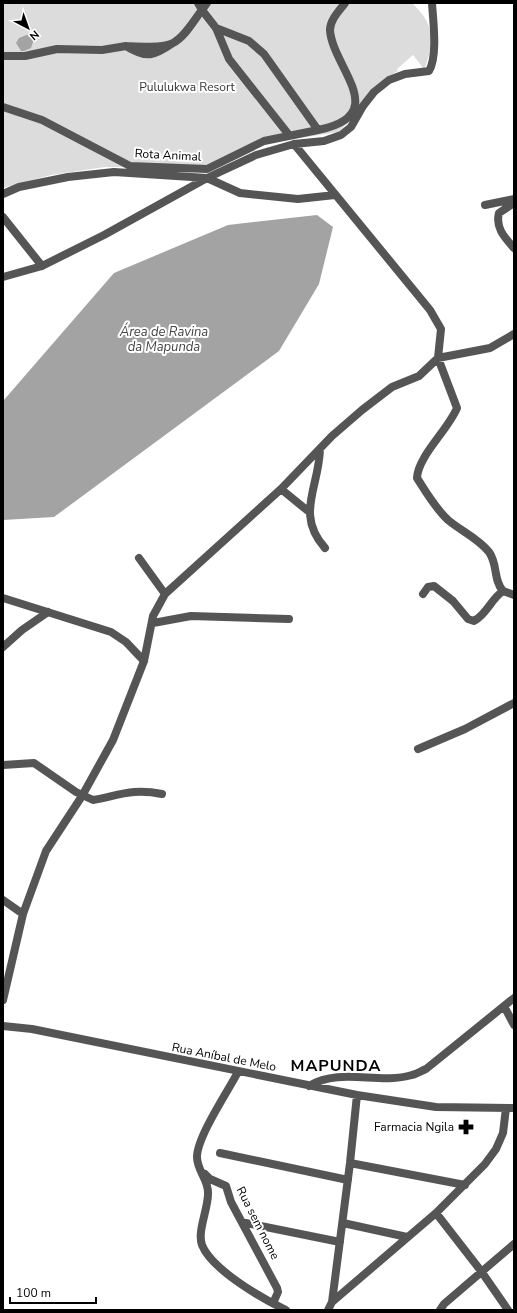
<svg xmlns="http://www.w3.org/2000/svg" width="517" height="1313" font-family="'Nunito Sans',sans-serif">
<style>
.green{fill:#dcdcdc}
.water{fill:#a3a3a3}
.lines{fill:none;stroke-linecap:round;stroke-linejoin:round}
.minor{stroke:#555;stroke-width:8}
.labels{text-anchor:middle;stroke-width:4;stroke-linejoin:round;paint-order:stroke}
.park-label{font-size:12px;fill:#333;stroke:#fff}
.street-label{font-size:12px;fill:#000;stroke:#fff}
.poi-label{font-size:12px;fill:#000;stroke:#fff;text-anchor:end}
.water-label{font-size:13px;font-style:italic;fill:#444;stroke:#fff}
.district-label{font-size:16px;font-weight:bold;letter-spacing:1px;fill:#000;stroke:#fff}
</style>
<rect width="100%" height="100%" fill="#fff"/>
<!-- green -->
<path class="green" d="M3,3H412C417,8 423,14 426,20C434,35 431,54 424,69L413,55L397,69L398,71L386,78L351,120L338,132L262,144L220,167H105L51,175L3,188Z"/>
<!-- water -->
<path class="water" d="M29,34L34,39L31,48L24,51H21L16,43L19,38Z
M317,215L333,227L319,284L279,351L54,517L3,520V401L114,273L228,225Z"/>
<g class="lines">
<!-- minor -->
<path class="minor" d="M198,3L202,10L207,3
M173,43C154,56 147,59 126,46C137,47 164,48 173,43C185,37 194,20 202,10L216,28L229,59L289,135
M3,56H25L57,49L102,50L126,46
M3,107L42,120L130,166L207,169L264,141L318,130L264,54L249,41L216,28
M318,130C393,115 332,67 330,30C330,20 339,11 345,3
M294,144L430,310L441,329L438,358L457,408C448,430 418,456 417,478C426,492 435,508 448,520C461,531 478,538 489,552C498,564 493,580 503,591
M3,194L19,187L68,177L114,172L207,178L240,193L298,199L335,195
M514,203L499,213C495,228 505,238 514,248
M485,205L514,199
M3,217L42,266
M3,277L42,266L104,235L207,178L256,155L294,144L324,141L341,135L351,127L363,106L374,92L389,80L405,74L429,71C438,56 433,20 432,3
M320,449C319,488 295,514 325,548
M281,489L308,511
M139,558L165,594
M423,594L428,587L434,586L453,601L468,619L474,621C487,614 491,599 503,591L514,595
M3,598L111,632L126,642L144,661
M153,623L191,616L289,619
M3,647L22,630L48,612
M418,749L465,729L514,703
M3,765L34,763L76,792L93,800C120,795 133,788 162,794
M3,900L23,914
M3,1000L23,914L46,851L82,796L113,740L144,661L153,616L165,594L281,489L332,436L362,410L392,387L419,376L438,358L490,348L514,334
M504,1006L514,1025
M3,1026L32,1029L357,1095L436,1107L514,1108
M238,1072C228,1091 197,1137 197,1157C197,1171 209,1180 208,1194C208,1209 197,1232 202,1245C212,1270 263,1299 286,1310
M309,1086C341,1067 378,1085 412,1075C417,1074 421,1071 426,1069L514,998
M220,1153L348,1180
M350,1163L465,1185
M205,1174L210,1179L226,1186L231,1202L277,1288L278,1292L274,1301
M436,1213L481,1271L508,1310
M246,1223L340,1242
M343,1223L407,1237
M332,1302L436,1213L485,1164L496,1149L503,1133L506,1108
M328,1310L332,1302L350,1163L357,1095
M440,1310L444,1304L514,1244"/>
</g>
<!-- icons -->
<defs>
<symbol id="pharmacy-bare" viewBox="-9 -9 18 18"><path d="M-2-6h4v4h4v4h-4v4h-4v-4h-4v-4h4Z" fill="#000" stroke="#fff" stroke-width="2.5" paint-order="stroke"/></symbol>
</defs>
<g fill-rule="evenodd">
<use href="#pharmacy-bare" x="455" y="1116" width="22" height="22"/>
</g>
<g class="labels">
<!-- park labels -->
<g class="park-label">
<text x="187" y="91">Pululukwa Resort</text>
</g>
<!-- street labels -->
<g class="street-label">
<text transform="translate(168 155) rotate(3)" y="4">Rota Animal</text>
<text transform="translate(224 1057) rotate(11)" y="4">Rua Aníbal de Melo</text>
<text transform="translate(258 1223) rotate(63)" y="4">Rua sem nome</text>
</g>
<!-- poi labels -->
<g class="poi-label">
<text x="454" y="1131">Farmacia Ngila</text>
</g>
<!-- water labels -->
<g class="water-label">
<text x="164" y="336">Área de Ravina<tspan x="164" dy="15">da Mapunda</tspan></text>
</g>
<!-- district labels -->
<g class="district-label">
<text x="336" y="1071">MAPUNDA</text>
</g>
</g>
<!-- border -->
<rect width="517" height="1313" fill="none" stroke="#000000" stroke-width="8"/>
<!-- north arrow -->
<g transform="translate(28 28) rotate(139)" stroke="#ffffff" stroke-width="3" paint-order="stroke">
<path d="M0-3L7 15L0 10L-7 15Z" fill="#000000"/>
<text y="-6" font-size="11" font-weight="bold" text-anchor="middle" fill="#000000">N</text>
</g>
<!-- scale -->
<path d="M10 1297v6h86v-6" fill="none" stroke="#000000" stroke-width="2"/>
<text x="16" y="1297" font-size="12" fill="#000000" stroke="#ffffff" stroke-width="3" paint-order="stroke">100 m</text>
</svg>
